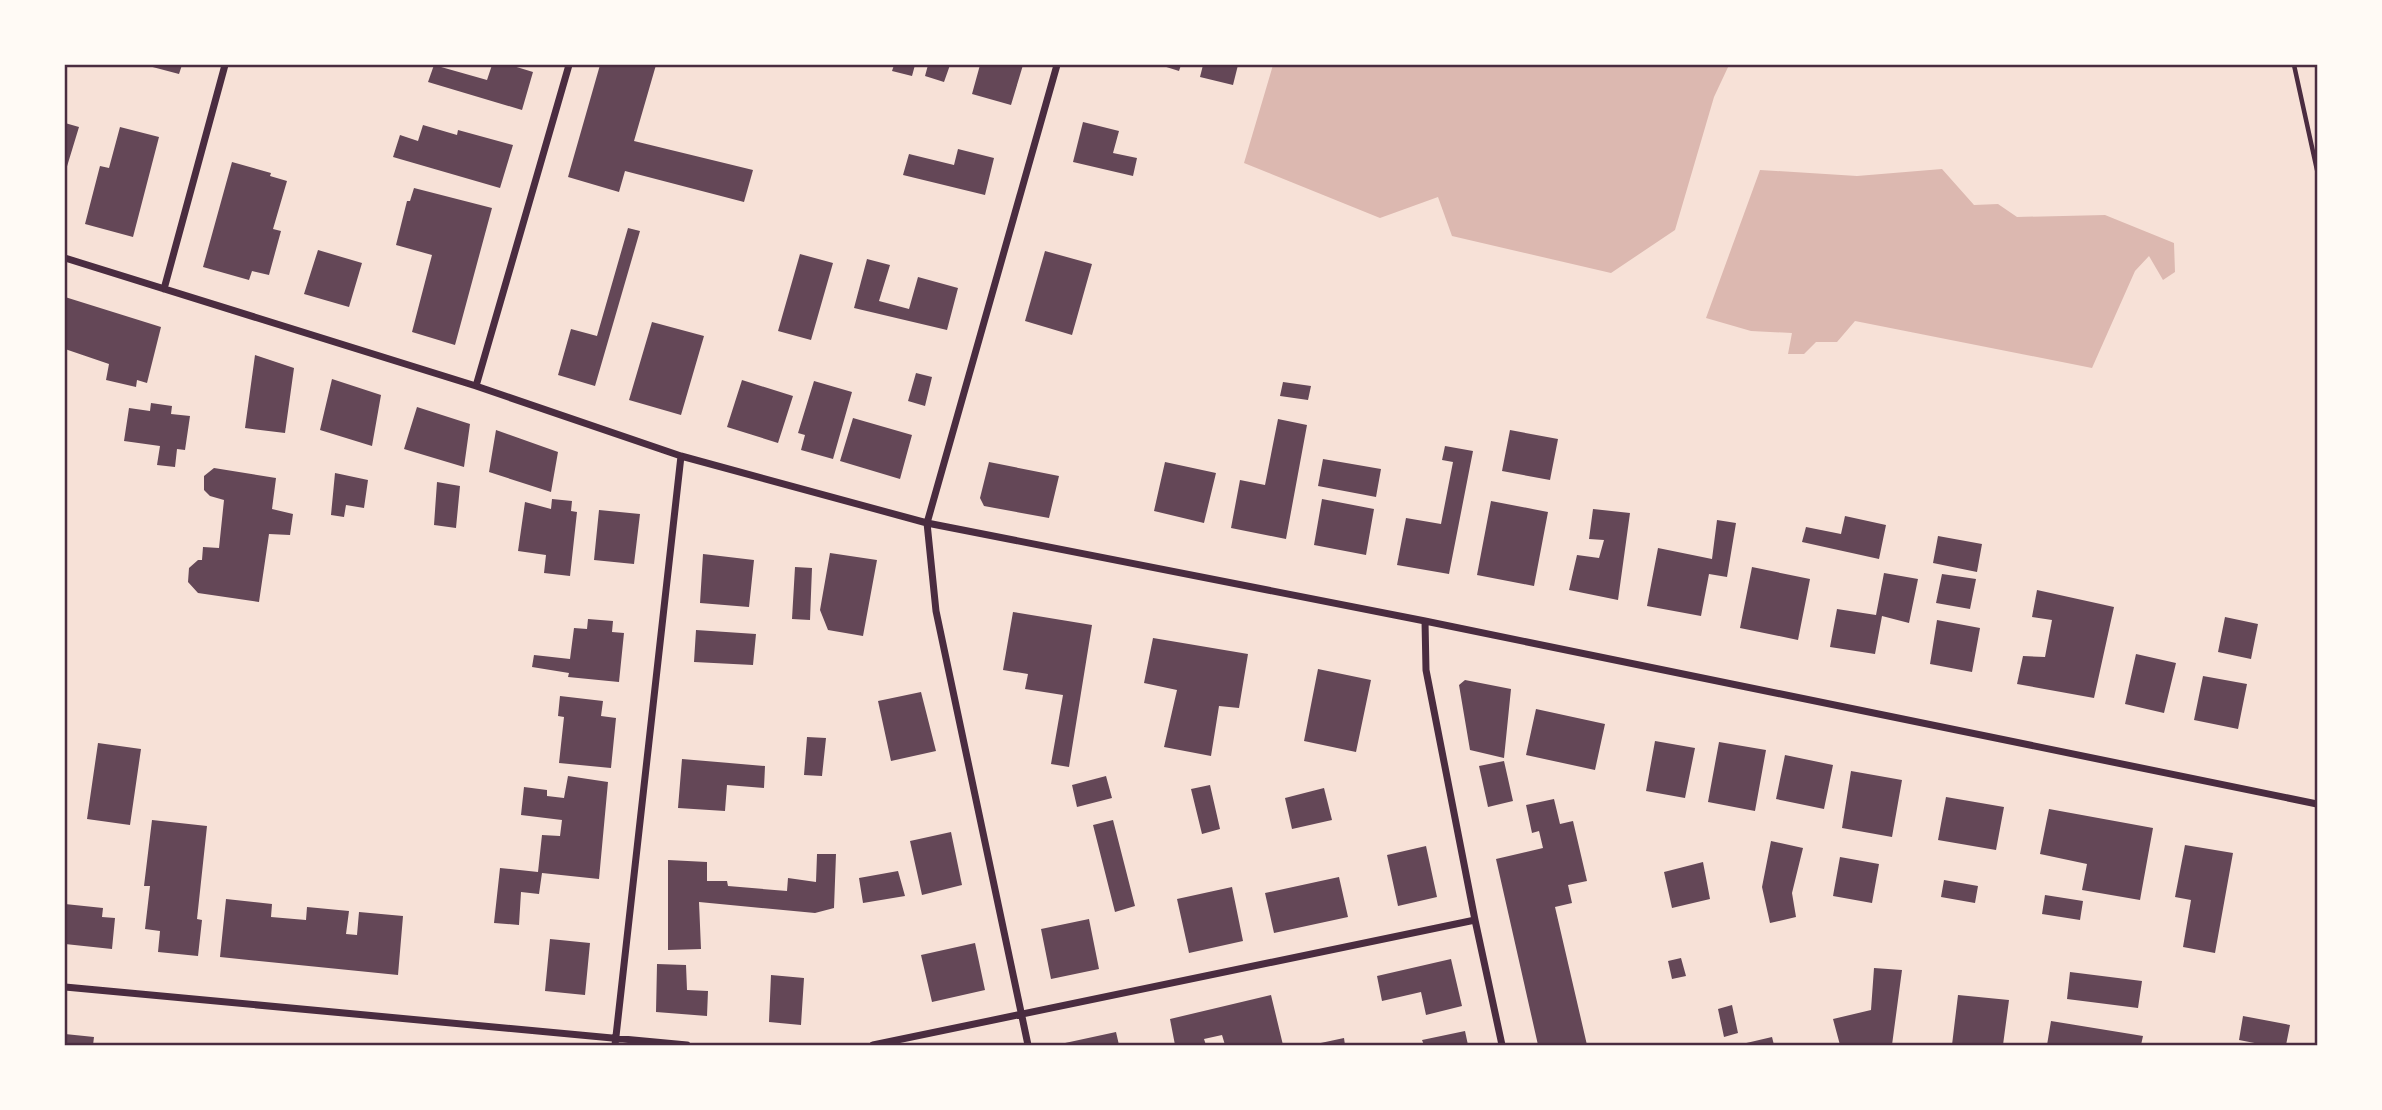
<svg xmlns="http://www.w3.org/2000/svg" width="2382" height="1110" font-family="'Varela Round',sans-serif">
<style>
.water{fill:#dcb8b0}
.building{fill:#644757}
.lines{fill:none;stroke-linecap:round;stroke-linejoin:round}
.path{stroke:#4a2c40;stroke-width:4.5}
.minor{stroke:#4a2c40;stroke-width:7}
.neatline{fill:none;stroke:#4a2c40;stroke-width:2.5}
</style>
<rect width="100%" height="100%" fill="#f7e1d7"/>
<!-- water -->
<path class="water" d="M1273,65H1729L1714,97L1675,230L1611,273L1452,236L1438,197L1380,218L1244,163Z
M1942,169L1974,205L1998,204L2017,217L2105,215L2174,243L2175,272L2163,280L2149,256L2135,271L2092,368L1855,321L1837,342H1816L1804,354H1788L1792,333L1751,331L1706,318L1760,170L1857,176Z"/>
<!-- building -->
<path class="building" d="M145,65H182L179,74Z
M434,65L487,80L492,65H510L533,72L522,110L428,82Z
M600,65H656L634,141L753,170L744,202L625,171L619,192L568,177Z
M894,65H915L912,76L892,71Z
M928,65H950L944,82L925,76Z
M980,65H1023L1011,105L972,94Z
M1160,65H1181L1179,71Z
M1203,65H1238L1233,85L1200,77Z
M1083,122L1119,131L1113,153L1137,158L1133,176L1073,162Z
M65,123L79,127L65,173Z
M423,125L457,135L458,130L513,145L500,188L393,157L400,135L418,141Z
M120,127L159,137L133,237L85,224L100,166L109,168Z
M958,149L994,158L985,195L903,175L909,154L954,165Z
M232,162L271,173L270,176L287,181L273,229L281,231L269,275L252,271L249,280L203,267Z
M414,188L492,208L455,345L412,332L432,255L396,245L407,201H410Z
M628,228L640,231L595,386L558,375L571,329L597,336Z
M318,250L362,263L349,307L304,294Z
M1045,251L1092,264L1072,335L1025,321Z
M800,254L833,263L811,340L778,331Z
M867,259L890,265L879,301L909,309L918,277L958,288L947,330L854,308Z
M65,297L161,327L147,383L137,380L136,387L106,380L109,364L65,349Z
M652,322L704,336L681,415L629,400Z
M255,355L294,368L285,433L245,428Z
M916,373L932,377L925,406L908,401Z
M332,379L381,395L372,446L320,430Z
M742,380L793,396L778,443L727,427Z
M814,381L852,392L833,459L801,450L805,435L798,433Z
M1283,382L1311,386L1308,400L1280,396Z
M151,403L172,406L171,414L190,416L185,450L177,449L175,467L157,465L160,446L124,441L129,408L150,411Z
M417,407L470,424L464,467L404,449Z
M853,418L912,435L900,479L840,461Z
M1278,419L1307,425L1286,539L1231,528L1240,480L1265,485Z
M496,430L558,452L551,492L489,472Z
M1510,430L1558,439L1550,480L1502,471Z
M1445,446L1473,451L1449,574L1397,565L1406,518L1441,524L1453,462L1442,460Z
M1323,459L1381,469L1376,497L1318,486Z
M989,462L1059,476L1049,518L984,506L980,498Z
M1165,462L1216,473L1204,523L1154,511Z
M214,468L276,478L272,509L293,514L290,535L269,534L259,602L198,593L188,582L189,568L198,560H202L203,547L219,548L224,500L210,496L204,490V476Z
M335,473L368,480L364,508L346,505L344,517L331,515Z
M437,482L460,486L456,528L434,525Z
M552,499L572,501L571,511L577,512L570,576L544,573L546,555L518,551L525,502L551,509Z
M1322,499L1374,509L1366,555L1314,545Z
M1491,501L1548,512L1534,586L1477,575Z
M1593,509L1630,513L1618,600L1569,590L1577,555L1599,558L1604,540L1589,539Z
M599,510L640,514L634,564L594,560Z
M1845,516L1886,525L1879,559L1802,542L1806,527L1841,534Z
M1717,520L1736,523L1727,577L1709,574L1701,616L1647,606L1658,548L1712,559Z
M1938,536L1982,544L1977,572L1933,563Z
M830,553L877,560L863,636L828,630L820,610Z
M703,554L754,560L749,607L700,603Z
M795,567L812,568L810,620L792,619Z
M1752,567L1810,579L1798,640L1740,628Z
M1884,573L1918,579L1909,623L1882,616L1875,654L1830,647L1837,609L1876,615Z
M1942,574L1976,579L1970,609L1936,603Z
M2037,590L2114,607L2094,698L2017,684L2023,656L2045,657L2052,620L2032,617Z
M1013,612L1092,625L1069,767L1051,764L1063,695L1025,689L1028,674L1003,670Z
M2225,617L2258,624L2251,659L2218,652Z
M588,619L613,621L612,632L624,633L619,682L568,677L569,673L532,667L534,655L570,659L574,628L587,629Z
M1937,620L1980,628L1972,672L1930,664Z
M696,630L756,634L753,665L694,662Z
M1153,638L1248,654L1239,708L1219,706L1211,756L1164,747L1177,690L1144,683Z
M2136,654L2176,663L2164,713L2125,704Z
M1318,669L1371,680L1356,752L1304,741Z
M2203,676L2247,684L2238,729L2194,720Z
M1465,680L1511,689L1504,758L1470,750L1459,685Z
M921,692L936,751L891,761L878,701Z
M560,696L603,701L601,716L616,718L611,768L559,763L564,717L558,716Z
M1536,709L1605,724L1595,770L1526,755Z
M807,737L826,738L822,776L804,775Z
M1655,741L1695,748L1685,798L1646,791Z
M1719,742L1766,750L1755,811L1708,802Z
M98,743L141,749L130,825L87,819Z
M1785,755L1833,765L1824,809L1776,799Z
M682,759L765,766L764,788L727,785L725,811L678,808Z
M1504,761L1513,801L1488,807L1479,766Z
M1851,771L1902,780L1892,837L1842,828Z
M568,776L608,782L599,879L542,873L539,894L521,892L519,925L494,923L500,868L538,872L542,835L560,836L562,820L521,815L524,787L547,790V796L564,798Z
M1106,776L1112,798L1077,807L1072,785Z
M1210,785L1220,829L1202,834L1191,789Z
M1324,788L1332,820L1292,829L1285,798Z
M1946,797L2004,807L1996,850L1938,840Z
M1554,799L1560,824L1573,821L1587,881L1568,885L1572,903L1555,907L1587,1045H1538L1496,859L1543,848L1539,831L1532,833L1526,805Z
M2049,809L2153,828L2140,900L2082,890L2087,864L2040,854Z
M152,820L207,826L197,919L202,920L198,956L158,952L160,931L145,929L150,886H144Z
M1113,820L1135,906L1115,912L1093,825Z
M951,832L962,885L922,895L910,841Z
M1771,841L1803,848L1792,893L1796,917L1770,923L1762,887Z
M2185,845L2233,853L2215,953L2183,947L2191,900L2175,897Z
M1426,846L1437,897L1398,906L1387,855Z
M817,854H836L834,908L815,913L699,902L701,949L668,950V860L707,862V881H727L728,886L787,891L788,878L816,882Z
M1840,857L1879,864L1872,903L1833,896Z
M1703,862L1710,899L1672,908L1664,872Z
M898,871L905,896L863,903L859,878Z
M1339,877L1348,917L1274,933L1265,893Z
M1944,880L1978,886L1975,903L1941,897Z
M1232,887L1243,941L1189,953L1177,899Z
M2045,895L2083,901L2080,920L2042,914Z
M226,899L272,904L271,917L306,920L307,907L349,911L346,934L357,935L359,912L403,916L398,975L220,957Z
M65,904L103,908L102,917L115,918L112,949L65,944Z
M1089,919L1099,969L1051,979L1041,929Z
M550,939L590,943L585,995L545,991Z
M975,943L985,990L932,1002L921,955Z
M1681,958L1686,976L1672,979L1668,961Z
M1451,959L1462,1006L1426,1015L1421,992L1382,1001L1377,976Z
M657,964L686,965L687,990L708,991L707,1016L656,1012Z
M1874,968L1902,970L1892,1045H1840L1833,1019L1871,1010Z
M2070,972L2142,981L2138,1008L2067,999Z
M771,975L804,978L801,1025L769,1022Z
M1271,995L1283,1045H1225L1222,1035L1204,1039L1206,1045H1175L1170,1019Z
M1958,995L2009,1000L2003,1045H1952Z
M1732,1005L1738,1033L1724,1037L1718,1009Z
M2243,1016L2290,1025L2286,1045H2265L2239,1040Z
M2051,1021L2143,1036L2141,1045H2047Z
M1465,1031L1468,1045H1424L1422,1040Z
M1116,1032L1119,1045H1066L1065,1043Z
M65,1034L94,1037L93,1045H65Z
M1772,1037L1774,1045H1742V1044Z
M1344,1038L1345,1045H1316V1044Z"/>
<g class="lines">
<!-- path -->
<path class="path" d="M2294,65L2317,170"/>
<!-- minor -->
<path class="minor" d="M65,258L476,386L681,456L927,523L1425,621L2317,804
M164,289L225,65
M476,386L569,65
M1425,621L1426,670L1475,920L1502,1045
M65,987L687,1045
M615,1045L681,456
M873,1045L1475,920
M1028,1045L936,611L927,523L1057,65"/>
</g>
<!-- border -->
<rect width="2382" height="1110" fill="none" stroke="#fffaf5" stroke-width="133"/>
<rect x="66" y="66" width="2250" height="978" class="neatline"/>
</svg>
